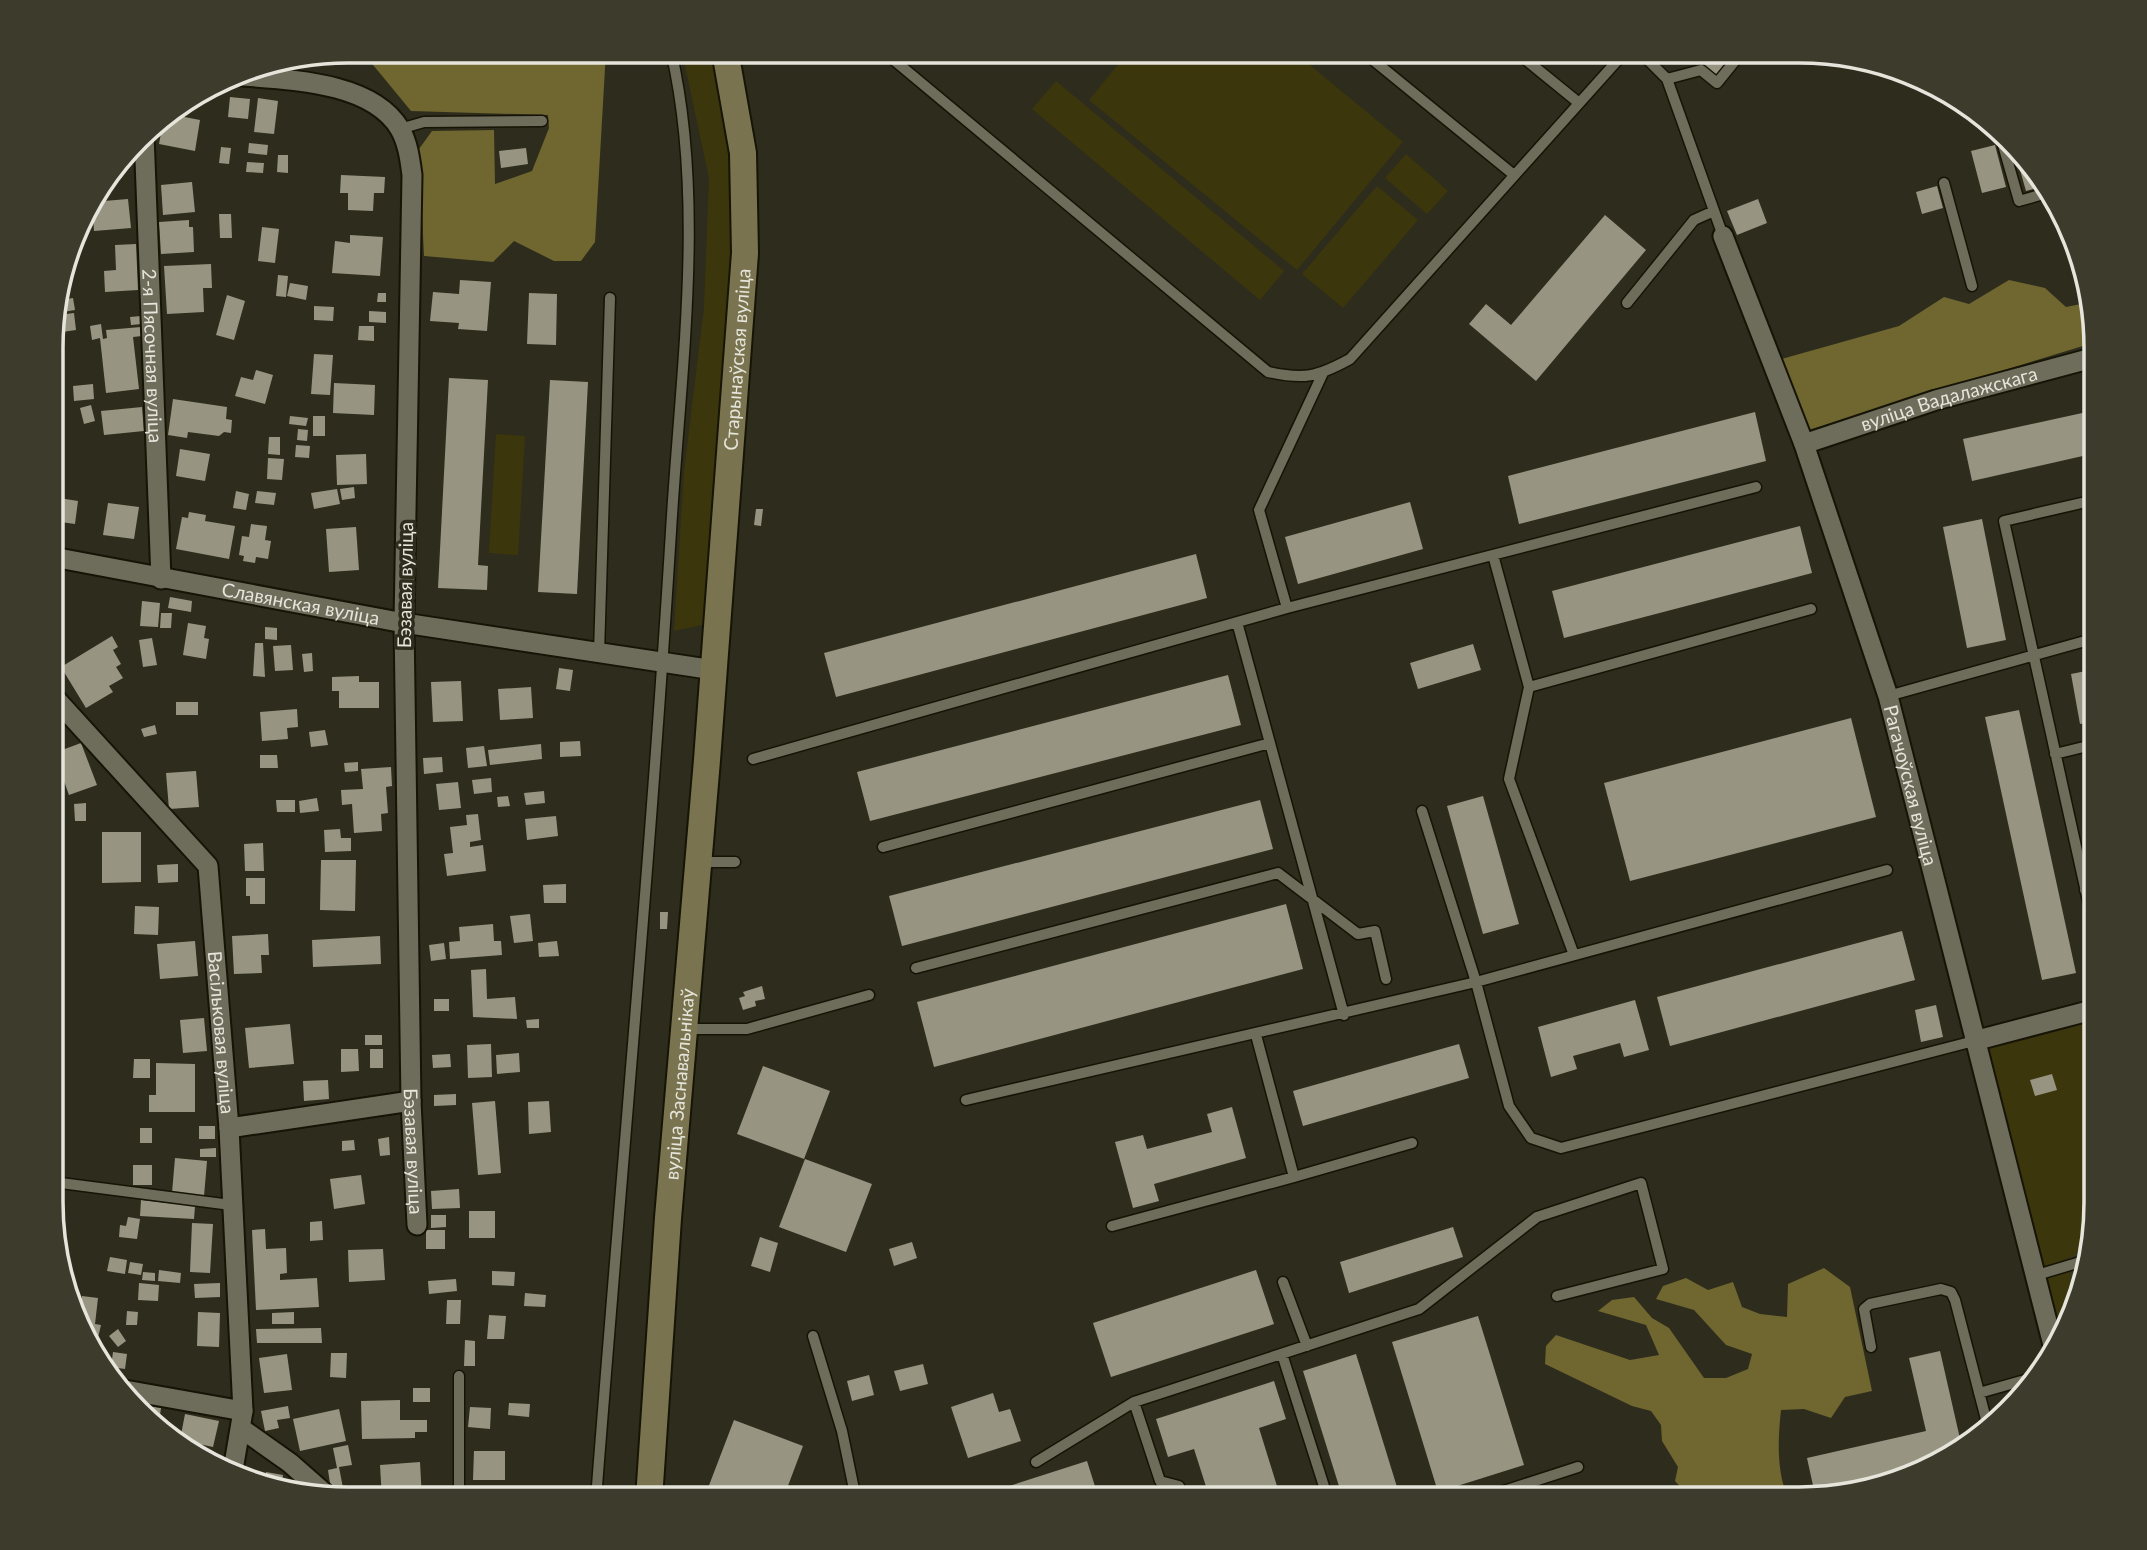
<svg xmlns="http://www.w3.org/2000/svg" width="2147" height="1550" font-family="Lato,sans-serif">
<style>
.built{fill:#393620}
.green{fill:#3c360d}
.forest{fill:#6f6630}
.building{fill:#979582}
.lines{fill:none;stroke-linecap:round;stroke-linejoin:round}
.service-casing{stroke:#161406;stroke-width:13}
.minor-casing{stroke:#161406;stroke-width:23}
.secondary-casing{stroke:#161406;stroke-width:30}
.service{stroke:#6e6c5a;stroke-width:10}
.minor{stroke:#6e6c5a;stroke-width:19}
.secondary{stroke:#79744f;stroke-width:26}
.labels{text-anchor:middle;stroke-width:7;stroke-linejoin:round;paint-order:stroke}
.street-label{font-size:19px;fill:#e6e5db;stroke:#2e2c1c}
.rim{fill:none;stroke:#e6e5db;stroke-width:3.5}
</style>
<rect width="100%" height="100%" fill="#2e2c1c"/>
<!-- built -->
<path class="built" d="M2090,1244L2077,1303L2066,1259Z"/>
<!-- green -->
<path class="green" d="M682,51H714L732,152L737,224L706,624L674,631L684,472L704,308L709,178Z
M1129,51H1293L1403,142L1297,270L1089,100Z
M1056,81L1284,271L1260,300L1032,109Z
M1406,154L1448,191L1427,214L1385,178Z
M1377,186L1418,220L1343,308L1302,274Z
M496,434L525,436L518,555L489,553Z
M2096,1015V1022L2089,1025L2096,1054V1221L2090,1244L2066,1259C2077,1308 2081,1303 2055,1348L1983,1047Z"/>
<!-- forest -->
<path class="forest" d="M348,51H606L595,242L581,261H554L514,241L493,262L424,256L419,149L432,131L494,130L495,184L532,171L549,128L548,115L411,111L369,60L314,57Z
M2009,280L2045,288L2066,307L2081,304L2083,310L2090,309L2096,342L1799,433L1771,362L1899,326L1944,297L1969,304Z
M1824,1268L1850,1287L1872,1391L1845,1397L1831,1418L1804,1409L1781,1410C1778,1438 1776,1474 1789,1499H1691L1675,1481L1678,1467L1662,1441L1661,1425L1651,1411L1632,1406L1545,1364L1546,1346L1556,1335L1630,1360L1659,1355L1646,1325L1598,1311L1612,1300L1634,1297L1652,1318L1669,1328L1704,1378H1726L1748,1369L1752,1354L1726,1345L1694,1310L1656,1299L1663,1286L1686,1278L1708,1290L1733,1282L1742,1307L1760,1314L1787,1317L1788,1284Z"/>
<!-- building -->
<path class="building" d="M1680,51H1740L1716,81Z
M230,97L250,99L248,119L228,117Z
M258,98L278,101L274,134L254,132Z
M169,114L200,120L195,151L159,144L164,117Z
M249,143L268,145L267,155L248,153Z
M1995,145L2006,187L1982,193L1971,151Z
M221,147L231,148L229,164L219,163Z
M526,148L528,164L501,168L499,151Z
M278,155H288V173L277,172Z
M2016,156L2022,164L2041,187L2026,191Z
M247,162L264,163L263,173L246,172Z
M341,175L385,177L384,193H374L373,211L348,210V193H340Z
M192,182L195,212L163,215L161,185Z
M1937,186L1943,208L1922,214L1916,192Z
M128,199L131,228L94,231L92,202Z
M1758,199L1767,223L1737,235L1727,211Z
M219,214H231L232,238H220Z
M1605,215L1646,250L1536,381L1469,324L1486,304L1511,325Z
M189,220V227H193L194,252L161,254L159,222Z
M262,227L279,229L275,263L258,261Z
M2069,228L2087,296L2079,298L2062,230Z
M350,235L383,237L380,276L332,273L335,241L350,243Z
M136,244L138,290L105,292L104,271L116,270L115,245Z
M211,264L212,288H203L204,312L167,314L164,266Z
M278,275L288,276L286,297L276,296Z
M460,280L491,282L487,331L458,329L459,323L430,321L433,292L459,294Z
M290,283L308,286L306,300L287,296Z
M378,293H386V302H377Z
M529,293L557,294L556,345L527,344Z
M227,295L245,301L234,340L216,335Z
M73,298L75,310L63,312L61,300Z
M314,306L334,307L333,321L314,320Z
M369,311L386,312V323L369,322Z
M74,313L76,330L62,332L59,315Z
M141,316L142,324L131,325L130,317Z
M101,324L103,339L107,338L106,330L141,327L142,336L133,337L139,389L106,393L100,338L92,340L90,326Z
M359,326H374V341L358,340Z
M314,354L333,355L330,395L311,394Z
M256,370L273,375L265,404L235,396L241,377L253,380Z
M449,378L488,380L478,565L488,566L487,590L438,588Z
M550,380L588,382L577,594L538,592Z
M334,383L375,385L374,415L333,413Z
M93,384L94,399L74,401L73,386Z
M173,399L227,407L226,419L232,420L231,433L224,432L219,436L188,432L187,438L168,435Z
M91,405L95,421L84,424L80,408Z
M142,407L144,431L104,435L101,411Z
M2096,410V453L1972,481L1963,439Z
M1755,412L1766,461L1519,524L1508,476Z
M290,416L308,418L306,426L289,424Z
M313,416H325V436H313Z
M298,429L308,430L307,441L297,440Z
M269,437H280V455L268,454Z
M296,445L310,446L309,458L295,457Z
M180,449L210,454L205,481L176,476Z
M366,454L367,484L337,485L336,455Z
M268,458L284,459L282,480L267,479Z
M354,487L355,498L342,500L340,489Z
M337,489L340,504L314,509L311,493Z
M236,491L249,494L246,510L233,508Z
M257,491L276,493L274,505L255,503Z
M53,497L78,501L75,524L53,521Z
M1410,502L1423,549L1298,584L1285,537Z
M108,503L139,507L134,539L103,535Z
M756,509H763L761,526L754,525Z
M189,512L206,515L205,521L235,526L229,559L176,549L182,517L188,518Z
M1982,519L2006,640L1967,648L1943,527Z
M251,524L267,526L265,540L271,541L268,559L256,557L255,563L243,561L244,556L239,555L242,536L249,537Z
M1800,526L1812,573L1564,638L1552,591Z
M356,527L359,570L329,572L326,529Z
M1196,554L1207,598L836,697L824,653Z
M170,597L192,601L191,612L168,608Z
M142,601L160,603L158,627L140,626Z
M53,605L61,624L53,628Z
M161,613H172L171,628H160Z
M188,623L206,626L204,638L209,639L206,659L183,655Z
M265,627L277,628V640L265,639Z
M112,636L118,647L113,650L121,664L116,667L123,678L109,686L113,692L86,708L61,667Z
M152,638L157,665L143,667L139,640Z
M255,643H263L265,677L253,676Z
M1473,644L1481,670L1418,689L1410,663Z
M291,645L293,670L275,671L273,646Z
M312,653L313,671L304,672L302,654Z
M559,668L573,670L570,691L556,689Z
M2096,669V721L2080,724L2071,674Z
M1228,675L1241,725L870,821L857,772Z
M359,676V682H379V708H339V691H332V677Z
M461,681L463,721L433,722L431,682Z
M531,687L533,718L500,720L498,689Z
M176,702H198V715H176Z
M297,709L298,727L287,728L288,739L262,741L260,712Z
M2019,710L2076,973L2042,980L1985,717Z
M1851,718L1876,817L1630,881L1604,783Z
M155,725L157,734L144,737L141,729Z
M325,730L328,745L311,747L309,732Z
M580,741L581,756L560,757V742Z
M81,743L97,785L69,795L54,753Z
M541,744L542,759L490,765L488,750Z
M484,746L487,766L468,768L466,748Z
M260,755H277L278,768H260Z
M442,757L443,772L424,774L423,758Z
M358,762V771L345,772L344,763Z
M391,767L392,786L386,787L388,813L381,814L382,831L354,833L352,804L342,805L341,790L363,789L361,769Z
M196,771L199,807L169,809L166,773Z
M491,778L492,792L474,794L472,780Z
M458,782L461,808L439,810L436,784Z
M544,791L545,803L526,805L524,793Z
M508,796L510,806L498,807L497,797Z
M1483,796L1519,924L1483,934L1447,806Z
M317,798L319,811L300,813L299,801Z
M276,800H295V812H277Z
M1260,800L1273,849L902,946L889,896Z
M86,803V821H75L74,804Z
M478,814L481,840L470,842V847L483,845L486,871L447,876L444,854L453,853L450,827L467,825L466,815Z
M556,816L558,836L527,840L525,819Z
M340,829L341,838H351V851L325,852L324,830Z
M102,832H141V882L102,883Z
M263,843L264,871H245L244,844Z
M321,860H356L355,911L320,910Z
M178,864V882L158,883L157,865Z
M246,878H265V904H250V896H246Z
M566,884V903H544L543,885Z
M1286,904L1303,969L934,1067L917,1002Z
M135,906L159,907L158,935L134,934Z
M660,912H668L667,929H660Z
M530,914L533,941L514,943L510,916Z
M493,924L494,941H501L502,955L450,959L449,942L460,941L459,927Z
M1902,931L1915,980L1670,1046L1657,997Z
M268,934L269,955H261L262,973L234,974L232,936Z
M380,936L381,964L313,967L312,940Z
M195,941L198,976L160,979L157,944Z
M557,941L559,956L539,957L538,943Z
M444,943L446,959L431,961L429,945Z
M486,969L487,999L515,997L517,1019L473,1017L471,970Z
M762,986L765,999L755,1001L756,1006L743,1010L739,998L745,996L743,992Z
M434,999H449V1011H434Z
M1635,1000L1649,1050L1624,1057L1620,1043L1573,1056L1577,1069L1551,1077L1538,1027Z
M1936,1005L1943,1037L1921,1042L1915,1010Z
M204,1018L207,1051L183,1053L180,1020Z
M539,1019V1028H527L526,1020Z
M290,1024L294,1064L249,1068L245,1028Z
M365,1035H382V1045H365Z
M491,1044L492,1077L468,1078L467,1045Z
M1459,1044L1469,1078L1303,1126L1293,1091Z
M341,1049H358L359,1071L341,1072Z
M370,1049H383V1068H370Z
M519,1053L520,1072L497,1074L496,1055Z
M450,1054L451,1067L433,1068L432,1055Z
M134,1059H150V1078H133Z
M156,1063L195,1064V1112H149V1095H156Z
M763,1066L830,1091L804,1159L737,1134Z
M2052,1074L2057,1090L2035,1096L2030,1080Z
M328,1080L329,1099L304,1101L303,1081Z
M456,1094V1105L434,1106V1095Z
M495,1101L501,1173L478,1175L472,1103Z
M549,1101L551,1132L529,1134L528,1102Z
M1232,1107L1246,1158L1154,1184L1159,1201L1133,1208L1115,1142L1143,1135L1147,1149L1212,1132L1207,1114Z
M199,1126H215V1139H199Z
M140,1128H152V1143H140Z
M389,1137L390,1155L380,1156L378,1139Z
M354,1140L355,1150L342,1151V1141Z
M216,1148V1157H200V1149Z
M175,1158L207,1161L204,1196L172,1193Z
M805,1159L872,1184L846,1252L779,1227Z
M133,1165H152V1185H133Z
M361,1175L365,1204L334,1209L330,1179Z
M459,1189L460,1208L432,1209L431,1191Z
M141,1200L195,1206L194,1219L140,1216Z
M469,1211H495V1238H469Z
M431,1215H446V1227L431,1228Z
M128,1217L140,1219L137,1239L119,1237L120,1225L126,1226Z
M322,1221L323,1240L310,1241V1222Z
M192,1223L213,1224L210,1273L190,1272Z
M1453,1227L1463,1257L1349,1293L1340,1262Z
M265,1229L266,1249L286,1248L287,1273L280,1274V1280L317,1278L319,1307L256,1310L252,1230Z
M426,1230H445V1249H426Z
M760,1237L778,1243L770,1272L751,1266Z
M912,1242L917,1258L894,1266L889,1249Z
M383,1249L385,1280L349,1282L348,1250Z
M110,1257L127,1260L125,1274L107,1271Z
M130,1262L143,1264L141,1275L128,1273Z
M159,1270L181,1273L180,1283L158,1281Z
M1256,1270L1274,1324L1111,1377L1093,1323Z
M492,1271L515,1272L514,1286L492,1285Z
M143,1272L155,1273V1281L142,1280Z
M456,1279L457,1291L429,1294L428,1281Z
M139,1283L159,1285L158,1301L138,1300Z
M220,1283V1297L195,1298L194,1284Z
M525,1293L546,1295L545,1307L524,1306Z
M82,1296L98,1298L95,1324L101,1325L95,1350H90L74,1301L81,1302Z
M447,1300H461L460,1324H446Z
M127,1311L138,1312L137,1325H126Z
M198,1312L220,1313L219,1347L197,1346Z
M294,1312V1324H272V1313Z
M489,1315L506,1316L504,1339H487Z
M1478,1316L1524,1465L1438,1492L1392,1342Z
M321,1328L322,1343H257L256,1329Z
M118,1329L126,1341L118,1347L109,1336Z
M465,1340L475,1341V1366H464Z
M1940,1351L1961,1443L1931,1468L1930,1463L1814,1490L1807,1458L1926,1431L1909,1358Z
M113,1352L127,1354L125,1369L111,1367Z
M331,1353H347L346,1378L330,1377Z
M287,1354L292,1390L264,1393L259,1358Z
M1356,1354L1397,1487L1358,1499H1343L1303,1371Z
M923,1364L928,1384L900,1391L894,1371Z
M869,1375L874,1395L852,1401L847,1381Z
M1274,1381L1286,1419L1259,1428L1281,1499H1210L1194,1449L1168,1457L1156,1419Z
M413,1388H430V1402H413Z
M993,1393L999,1412L1010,1409L1021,1441L968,1458L951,1407Z
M400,1400V1420H427V1432H415V1438L362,1439L361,1401Z
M509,1403L530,1404L529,1417L508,1415Z
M148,1406L161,1408L159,1423L153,1422L147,1415Z
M288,1406L290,1418L277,1420L279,1428L265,1431L261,1411Z
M470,1407L491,1408L490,1429L468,1427Z
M339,1409L346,1441L300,1451L293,1419Z
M185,1414L219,1421L213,1447L180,1440Z
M734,1420L803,1446L783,1499H736L708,1488Z
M348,1445L352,1465L339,1467L343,1488L331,1490L328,1470L337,1468L333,1448Z
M474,1451H505V1480H473Z
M1087,1461L1099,1499H1007L1003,1488Z
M420,1462L422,1499H382L380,1465Z
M266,1472L283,1475L281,1487L264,1483Z"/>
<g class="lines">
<defs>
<path id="service" d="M883,51L1268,372C1304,380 1317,377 1350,359L1626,51
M1362,51L1514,175
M1515,51L1579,103
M1639,51L1667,79L1723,236
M1667,79L1701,70L1717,83L1743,51
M400,129L424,122L542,121
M2001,138L2019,201L2047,193
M1944,183L1972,286
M1627,303L1694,220L1714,211
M2090,501L2004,521L2096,937
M1493,555L1529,687L1509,779L1574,955
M1287,608L1259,510L1323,373
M1237,622L1344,1015
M599,653L610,298
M1529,687L1811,609
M1888,696L2096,638
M2055,754L2096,744
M753,759L1287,608L1756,487
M1422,811L1476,982L1509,1106L1531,1138L1561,1148L1974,1041
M883,847L1270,743
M701,862H735
M2085,890L2096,888
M916,968L1278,873L1358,934L1375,931L1386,979
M687,1029H747L869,995
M966,1100L1476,982L1887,870
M1294,1177L1412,1143
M53,1182L231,1205
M1112,1226L1294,1177L1256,1035
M2037,1275L2087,1260
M1283,1282L1307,1346
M813,1336L842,1431L856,1499
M1871,1347L1864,1309L1870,1304L1941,1289L1951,1292L1955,1300L1987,1423
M1282,1354L1328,1499
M459,1376V1499
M1979,1393L2039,1376
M1134,1402L1160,1481L1179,1486L1183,1499
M1036,1462L1134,1402L1419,1309L1537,1217L1641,1183L1663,1269L1557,1296
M596,1499C621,1176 651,854 671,531C680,377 706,202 671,51
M1479,1499L1578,1467"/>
<g id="minor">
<path id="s1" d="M231,75C282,80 370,79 400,129C408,143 410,160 412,175L404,623L411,1101L417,1225"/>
<path id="s2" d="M144,134L161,579"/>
<path id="s3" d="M1723,236L1804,444L1888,696L2054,1349"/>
<path id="s4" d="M1804,444L1936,400L2096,357"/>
<path id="s5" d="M53,557L404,623L714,670"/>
<path id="s6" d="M53,696L208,866L229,1128L243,1411L232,1476"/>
<path d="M1974,1041L2096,1009"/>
<path d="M229,1128L411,1101"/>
<path d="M125,1390L243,1411"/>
<path d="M242,1429L290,1463L331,1499"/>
</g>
<g id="secondary">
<path id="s7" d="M649,1499L668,1218L707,760L745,253L743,153L725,51"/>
</g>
</defs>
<!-- service casing -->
<use href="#service" class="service-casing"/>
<!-- minor casing -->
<use href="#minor" class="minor-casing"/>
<!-- secondary casing -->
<use href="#secondary" class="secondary-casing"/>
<!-- service -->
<use href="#service" class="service"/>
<!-- minor -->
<use href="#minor" class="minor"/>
<!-- secondary -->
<use href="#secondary" class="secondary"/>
</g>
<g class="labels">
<!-- street labels -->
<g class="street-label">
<text dy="7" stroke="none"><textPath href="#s2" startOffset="222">2-я Пясочная вуліца</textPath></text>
<text dy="7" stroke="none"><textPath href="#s7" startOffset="1143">Старынаўская вуліца</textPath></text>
<text dy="7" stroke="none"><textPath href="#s4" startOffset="152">вуліца Вадалажскага</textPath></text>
<text transform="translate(405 585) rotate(-89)" y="7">Бэзавая вуліца</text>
<text dy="7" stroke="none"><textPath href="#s5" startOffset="252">Славянская вуліца</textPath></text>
<text dy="7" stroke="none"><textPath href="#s3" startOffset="581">Рагачоўская вуліца</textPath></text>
<text dy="7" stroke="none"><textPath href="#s6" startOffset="397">Васільковая вуліца</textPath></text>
<text dy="7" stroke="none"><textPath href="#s7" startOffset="416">вуліца Заснавальнікаў</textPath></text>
<text dy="7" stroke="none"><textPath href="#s1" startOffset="1208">Бэзавая вуліца</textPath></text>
</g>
</g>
<!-- crop -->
<path d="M0 0H2147V1550H0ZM348 63H1799A285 285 0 0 1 2084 348V1202A285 285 0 0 1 1799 1487H348A285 285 0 0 1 63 1202V348A285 285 0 0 1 348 63Z" fill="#3d3b2b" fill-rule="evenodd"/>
<path class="rim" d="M348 63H1799A285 285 0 0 1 2084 348V1202A285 285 0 0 1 1799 1487H348A285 285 0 0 1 63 1202V348A285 285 0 0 1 348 63Z"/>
</svg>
